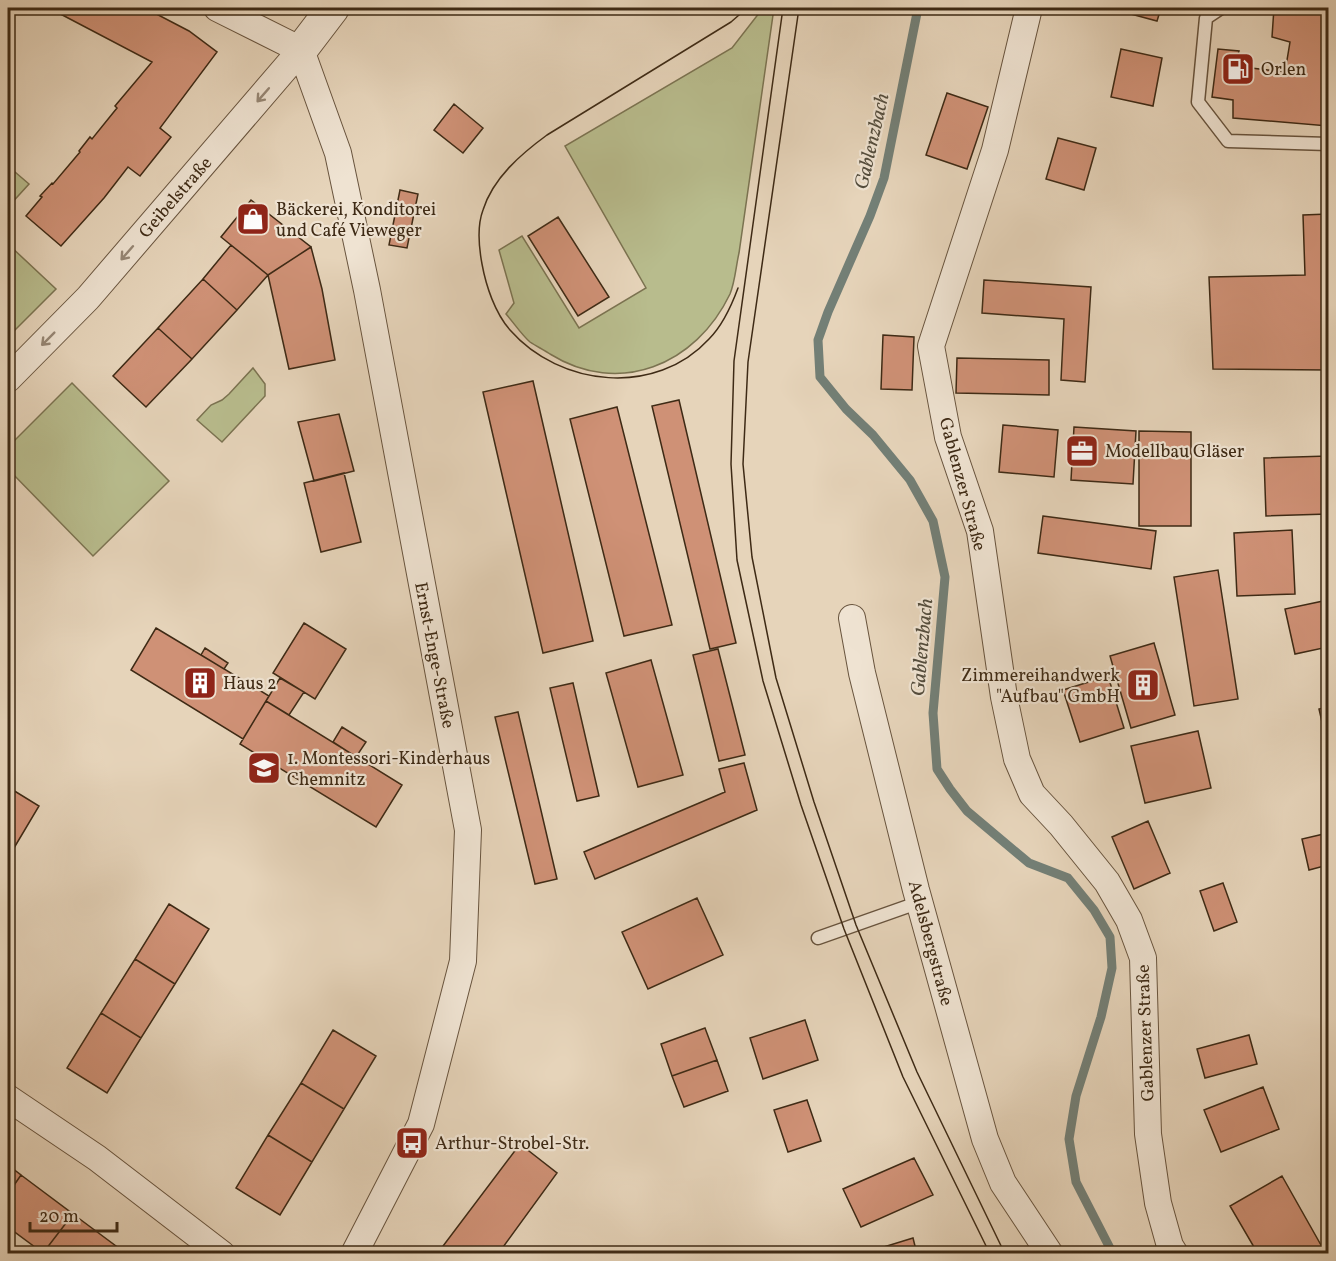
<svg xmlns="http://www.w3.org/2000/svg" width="1336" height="1261" font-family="Vollkorn,serif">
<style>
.green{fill:#b8bc8d;stroke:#7b7351;stroke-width:1.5}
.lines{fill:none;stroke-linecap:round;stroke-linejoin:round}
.stream{stroke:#737f76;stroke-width:9}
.building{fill:#cf9176;stroke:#3e2a15;stroke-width:1.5}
.service-casing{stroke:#68543e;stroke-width:15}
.minor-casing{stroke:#68543e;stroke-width:28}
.tertiary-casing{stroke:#68543e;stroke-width:34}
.service{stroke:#efe3d2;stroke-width:12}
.minor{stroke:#efe3d2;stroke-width:26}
.tertiary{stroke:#efe3d2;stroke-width:32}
.tram{stroke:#3e2a15;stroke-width:1.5}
.oneway{stroke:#968674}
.labels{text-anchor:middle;stroke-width:4.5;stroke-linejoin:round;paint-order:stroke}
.poi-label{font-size:18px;fill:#3e2a15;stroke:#efe3d2;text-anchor:start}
.street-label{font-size:18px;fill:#3e2a15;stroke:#efe3d2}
.water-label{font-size:20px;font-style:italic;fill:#544d3d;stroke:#efe3d2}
</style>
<rect width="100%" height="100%" fill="#e6d4ba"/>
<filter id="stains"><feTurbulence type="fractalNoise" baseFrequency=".00333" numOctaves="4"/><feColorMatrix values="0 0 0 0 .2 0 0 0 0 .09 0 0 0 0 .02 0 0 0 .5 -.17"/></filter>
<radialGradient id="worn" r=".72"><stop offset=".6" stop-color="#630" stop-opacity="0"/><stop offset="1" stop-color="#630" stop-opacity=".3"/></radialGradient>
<!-- green -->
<path class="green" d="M763,8H774L739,253C736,266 735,282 730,294C696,365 619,397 550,354C544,350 536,346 530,342C521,334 514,323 506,314L514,303L499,250L522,236L579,328L646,288L565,146L732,48Z
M8,166L29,184L8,207Z
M8,244L56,289L8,337Z
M253,368L265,384V396L222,442L197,420L211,405L222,400L229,394Z
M72,383L169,481L93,556L8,469V447Z"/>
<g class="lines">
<!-- stream -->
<path class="stream" d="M918,8L884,178L870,216L828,312L818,340L820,377L846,409L873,435L910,480L933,521L945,577L933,713L937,769L950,789L967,811L1029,863L1068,878L1094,910L1110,937L1112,968L1101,1017L1076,1096L1069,1139L1076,1182L1113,1254"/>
</g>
<!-- building -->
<path class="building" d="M49,8H145L189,31L217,52L160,128L171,137L140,176L128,167L104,198L61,246L26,216L42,197L40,196L52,183L53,184L80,152L79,151L90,137L92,139L117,108L115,106L152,62Z
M1112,8H1161L1157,21L1112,9Z
M1274,8H1328V126L1233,118V100L1212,97L1218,49L1239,51L1235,66L1285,72L1290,42L1272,37Z
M1121,49L1162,58L1153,106L1111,97Z
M947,93L988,107L967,169L926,155Z
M454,104L483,128L463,153L434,130Z
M1058,138L1096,148L1084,190L1046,179Z
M400,190L418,194L407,248L389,245Z
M251,200L311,247L268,275L221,237Z
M1328,214V370L1213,369L1209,277L1305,275L1303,215Z
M558,217L609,297L578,316L528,236Z
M231,245L268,275L237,310L203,279Z
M311,247L322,289L335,360L289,369L268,275Z
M203,279L237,310L192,359L158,328Z
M984,280L1091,287L1085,382L1061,380L1064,319L982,313Z
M158,328L192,359L146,407L113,376Z
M883,335L914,337L912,390L881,389Z
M957,358L1049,360V395L956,393Z
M533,381L593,641L543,653L483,392Z
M679,400L736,643L710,649L652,406Z
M617,407L672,625L624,636L570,419Z
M339,414L354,471L314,481L298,422Z
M1003,425L1058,430L1054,477L999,472Z
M1074,427L1136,431L1133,484L1071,480Z
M1139,431L1191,432V526H1139Z
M1328,456V514L1266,516L1264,458Z
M344,473L361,542L321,552L304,483Z
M1043,516L1156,531L1151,569L1038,553Z
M1292,530L1295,594L1237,596L1234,533Z
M1218,570L1238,699L1194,706L1174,577Z
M1328,600V647L1295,654L1285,609Z
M304,623L346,649L315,699L273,673Z
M156,628L269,696L243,739L131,670Z
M1154,643L1175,715L1131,728L1110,656Z
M205,648L228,663L224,669L201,655Z
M718,649L745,755L719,761L693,655Z
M651,660L683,775L638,787L606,673Z
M1108,676L1124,728L1080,742L1063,690Z
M280,678L304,692L289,715L266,701Z
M573,683L599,796L577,801L550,688Z
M266,701L402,785L376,827L240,744Z
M1328,707V734L1325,735L1319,709Z
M518,712L557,879L535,884L495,717Z
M342,727L366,742L356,757L333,742Z
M1198,731L1211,788L1145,803L1131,746Z
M744,763L757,810L595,879L584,852L725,792L719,769Z
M8,787L39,806L11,853L8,852Z
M1148,821L1170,873L1134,889L1112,837Z
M1328,833V865L1309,870L1302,839Z
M1223,883L1237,922L1214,931L1200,891Z
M697,898L723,955L648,989L622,932Z
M169,904L209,929L175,984L135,959Z
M135,959L175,984L141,1038L101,1013Z
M101,1013L141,1038L107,1093L67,1068Z
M805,1020L818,1060L763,1079L750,1038Z
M705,1028L717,1060L672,1076L661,1044Z
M333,1030L376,1056L344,1109L301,1083Z
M1249,1035L1257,1064L1205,1078L1197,1049Z
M717,1060L728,1091L684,1107L672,1076Z
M301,1083L344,1109L312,1162L268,1135Z
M1263,1087L1279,1129L1221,1152L1204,1110Z
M807,1100L821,1141L788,1152L774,1110Z
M268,1135L312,1162L280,1215L236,1188Z
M520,1144L557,1173L498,1254H437Z
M914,1158L933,1195L861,1227L843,1189Z
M8,1165L21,1175L8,1194Z
M21,1175L73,1214L43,1253L8,1227V1194Z
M1282,1176L1326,1254H1258L1230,1206Z
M73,1214L124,1252L123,1254L43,1253Z
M913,1238L917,1254H864V1253Z"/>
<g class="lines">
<defs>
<path id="service" d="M1221,8L1206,18L1198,102L1228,141L1328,144
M818,938L920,902"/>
<path id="minor" d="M217,8L301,50
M1029,8L995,150L931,346L948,437L980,531L1004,697L1017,759L1032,794L1061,825L1107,882L1129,920L1143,958L1148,1134L1158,1203L1170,1246L1175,1254
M301,50L338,153L367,290L468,830L463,961L421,1124L354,1254
M8,379L88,298L301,50
M852,618L862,673L916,890L985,1139L1003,1183L1050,1254
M8,1098L97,1158L222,1254"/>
<path id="tertiary" d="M301,50L333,8"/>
</defs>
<!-- service casing -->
<use href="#service" class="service-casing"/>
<!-- minor casing -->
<use href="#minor" class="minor-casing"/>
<!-- tertiary casing -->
<use href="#tertiary" class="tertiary-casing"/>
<!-- service -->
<use href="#service" class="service"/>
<!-- minor -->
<use href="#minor" class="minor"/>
<!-- tertiary -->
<use href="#tertiary" class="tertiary"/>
<!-- tram -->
<path class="tram" d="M783,8L734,361L731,464L737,560L763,681L801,805L844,929L903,1077L990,1254
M799,8L748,362L743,464L752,557L776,678L814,802L856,925L917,1072L1005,1254
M738,288C731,307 723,325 709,339C656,397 560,387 510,330C495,313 486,286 482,264C479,248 477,226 483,210C493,178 521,154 547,135L731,22L747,8"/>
</g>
<!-- one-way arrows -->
<defs><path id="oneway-shaft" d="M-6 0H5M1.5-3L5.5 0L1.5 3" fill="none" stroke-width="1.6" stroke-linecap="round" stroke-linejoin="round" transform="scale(1.5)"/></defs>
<g class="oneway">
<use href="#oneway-shaft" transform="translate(263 95) rotate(131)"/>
<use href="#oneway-shaft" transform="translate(127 253) rotate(131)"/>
<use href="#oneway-shaft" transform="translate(48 339) rotate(135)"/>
</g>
<!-- icons -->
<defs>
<symbol id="fuel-square" viewBox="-11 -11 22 22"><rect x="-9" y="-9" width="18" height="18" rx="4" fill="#8f2418" stroke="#efe3d2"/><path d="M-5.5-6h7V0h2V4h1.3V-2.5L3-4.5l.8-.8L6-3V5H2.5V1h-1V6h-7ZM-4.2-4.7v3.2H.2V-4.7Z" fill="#fff"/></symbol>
<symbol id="shop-square" viewBox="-11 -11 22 22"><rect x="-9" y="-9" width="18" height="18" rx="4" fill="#8f2418" stroke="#efe3d2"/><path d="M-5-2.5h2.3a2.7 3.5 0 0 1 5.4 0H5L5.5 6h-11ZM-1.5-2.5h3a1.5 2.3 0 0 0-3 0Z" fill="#fff"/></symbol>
<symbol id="office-square" viewBox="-11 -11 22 22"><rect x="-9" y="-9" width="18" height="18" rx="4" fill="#8f2418" stroke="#efe3d2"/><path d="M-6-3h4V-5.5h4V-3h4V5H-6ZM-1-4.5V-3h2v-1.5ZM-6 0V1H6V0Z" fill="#fff"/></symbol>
<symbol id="building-square" viewBox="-11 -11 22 22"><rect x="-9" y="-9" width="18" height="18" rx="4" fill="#8f2418" stroke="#efe3d2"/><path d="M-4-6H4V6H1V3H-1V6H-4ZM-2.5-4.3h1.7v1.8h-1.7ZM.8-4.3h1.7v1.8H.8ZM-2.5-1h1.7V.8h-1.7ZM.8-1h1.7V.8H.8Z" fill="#fff"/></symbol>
<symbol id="school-square" viewBox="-11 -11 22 22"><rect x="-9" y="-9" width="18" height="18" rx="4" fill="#8f2418" stroke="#efe3d2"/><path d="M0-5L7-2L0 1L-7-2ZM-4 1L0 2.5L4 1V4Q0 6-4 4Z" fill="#fff"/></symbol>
<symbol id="bus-square" viewBox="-11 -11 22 22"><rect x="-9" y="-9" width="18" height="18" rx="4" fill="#8f2418" stroke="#efe3d2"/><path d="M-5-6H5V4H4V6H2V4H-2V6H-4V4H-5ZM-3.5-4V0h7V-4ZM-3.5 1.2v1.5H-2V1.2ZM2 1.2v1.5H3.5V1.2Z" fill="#fff"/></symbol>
</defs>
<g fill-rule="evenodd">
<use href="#fuel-square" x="1219" y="50" width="38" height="38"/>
<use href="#shop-square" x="234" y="200" width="38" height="38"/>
<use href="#office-square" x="1063" y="432" width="38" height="38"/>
<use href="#building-square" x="181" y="664" width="38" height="38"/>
<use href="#building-square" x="1124" y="666" width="38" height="38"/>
<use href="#school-square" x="245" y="749" width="38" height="38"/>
<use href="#bus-square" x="393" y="1124" width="38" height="38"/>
</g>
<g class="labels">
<!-- poi labels -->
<g class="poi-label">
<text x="1261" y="75">Orlen</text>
<text x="276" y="215">Bäckerei, Konditorei<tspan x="276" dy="21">und Café Vieweger</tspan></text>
<text x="1105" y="457">Modellbau Gläser</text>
<text x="1120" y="681" text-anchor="end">Zimmereihandwerk<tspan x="1120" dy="21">"Aufbau" GmbH</tspan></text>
<text x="223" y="689">Haus 2</text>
<text x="287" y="764">1. Montessori-Kinderhaus<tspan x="287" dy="21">Chemnitz</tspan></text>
<text x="435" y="1149">Arthur-Strobel-Str.</text>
</g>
<!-- street labels -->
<g class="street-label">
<text transform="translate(175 197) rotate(-49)" y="6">Geibelstraße</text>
<text transform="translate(963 484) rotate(75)" y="6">Gablenzer Straße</text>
<text transform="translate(435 655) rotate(79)" y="6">Ernst-Enge-Straße</text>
<text transform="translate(931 943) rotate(75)" y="6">Adelsbergstraße</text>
<text transform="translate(1145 1033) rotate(-92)" y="6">Gablenzer Straße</text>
</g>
<!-- water labels -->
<g class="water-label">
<text transform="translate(871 141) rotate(-77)" y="7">Gablenzbach</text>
<text transform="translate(921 647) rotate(-85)" y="7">Gablenzbach</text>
</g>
</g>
<!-- margin -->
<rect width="1336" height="1261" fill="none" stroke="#e6d4ba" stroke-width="30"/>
<rect x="9" y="9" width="1318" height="1243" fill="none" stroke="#3e2a15" stroke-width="3"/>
<rect x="15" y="15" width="1306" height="1231" fill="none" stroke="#3e2a15" stroke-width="1.5"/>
<!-- scale -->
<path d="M30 1222v9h87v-9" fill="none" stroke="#3e2a15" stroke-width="3"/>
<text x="39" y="1222" font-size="18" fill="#3e2a15" stroke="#efe3d2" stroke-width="4.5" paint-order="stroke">20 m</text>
<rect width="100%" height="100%" filter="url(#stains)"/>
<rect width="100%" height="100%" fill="url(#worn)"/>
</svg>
